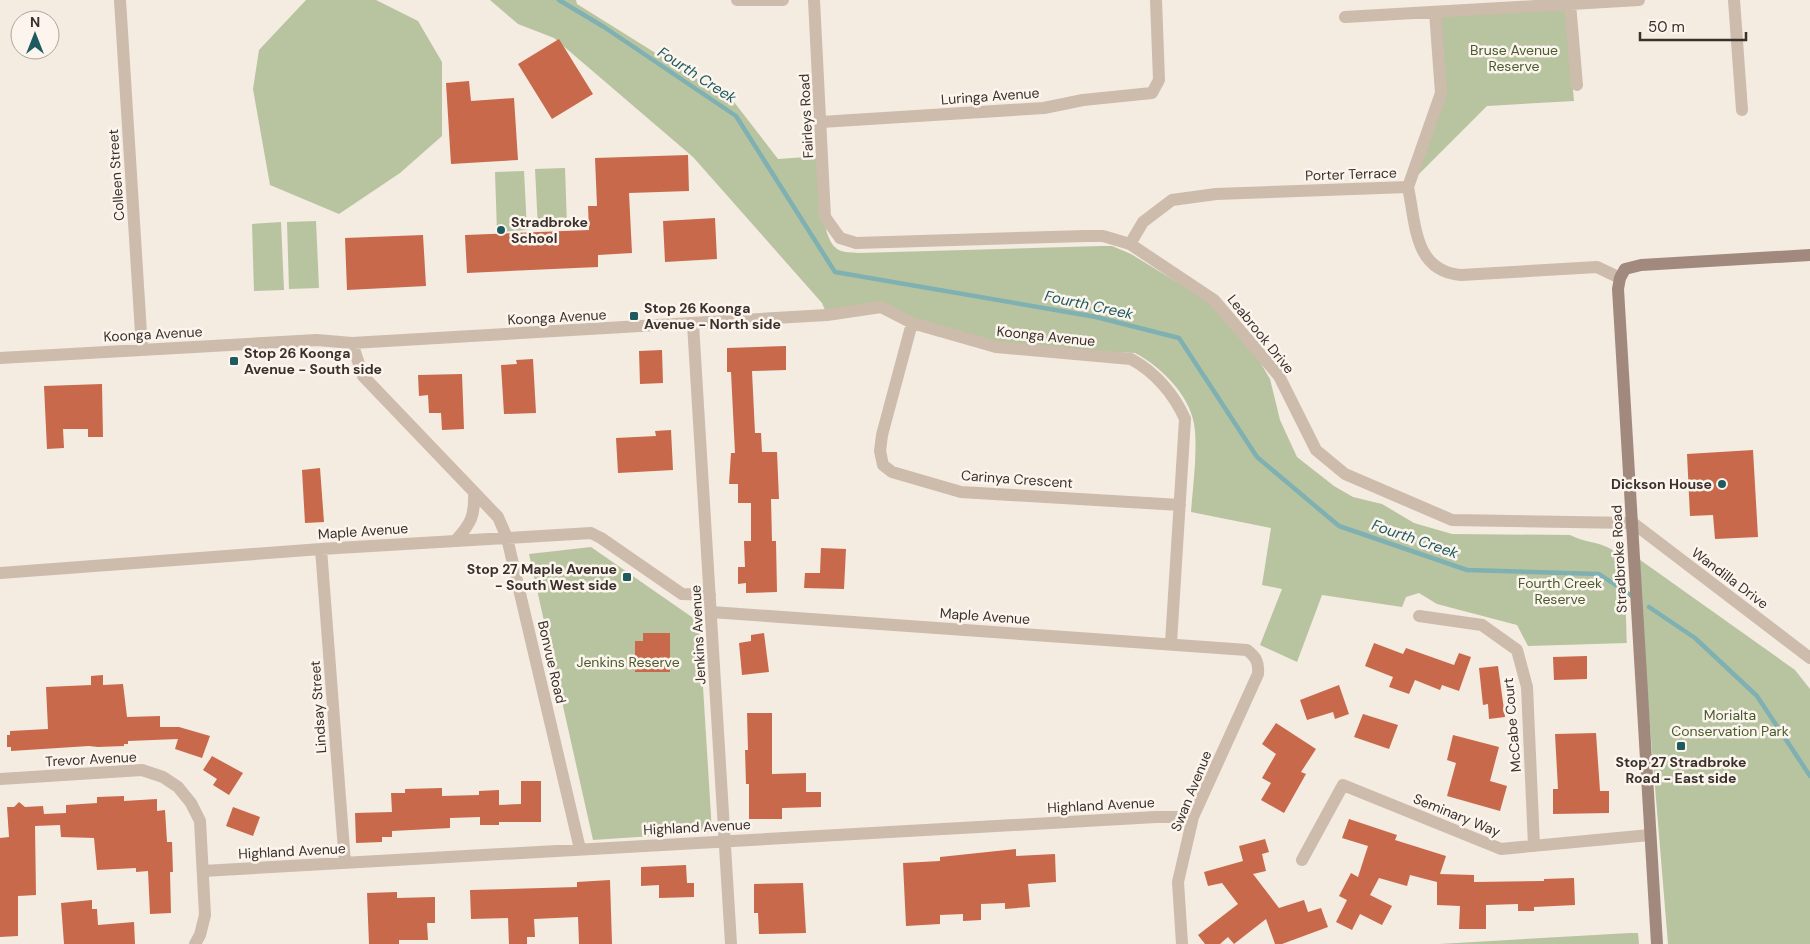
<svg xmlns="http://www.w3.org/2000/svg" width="1810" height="944" font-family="'DM Sans',sans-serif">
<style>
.green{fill:#b8c4a0}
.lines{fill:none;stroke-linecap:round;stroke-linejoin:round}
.stream{stroke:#7fb0b2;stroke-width:4.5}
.building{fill:#c8694b}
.minor{stroke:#cdbbac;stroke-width:12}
.secondary{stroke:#a18a7d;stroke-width:12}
.poi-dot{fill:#1f5a5e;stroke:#fbf5ee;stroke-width:2}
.labels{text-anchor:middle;stroke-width:5;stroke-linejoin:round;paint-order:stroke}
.park-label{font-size:14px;fill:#4a5a2e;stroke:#fbf5ee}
.street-label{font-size:14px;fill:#3b302b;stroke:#fbf5ee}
.poi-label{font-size:14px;font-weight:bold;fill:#3b302b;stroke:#fbf5ee;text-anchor:start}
.water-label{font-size:15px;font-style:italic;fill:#1f5a5e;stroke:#fbf5ee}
</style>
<rect width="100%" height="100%" fill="#f4ebe1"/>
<!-- green -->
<path class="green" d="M306,0H376L418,21L442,62V136L400,173L339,214L270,185L253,89L259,50Z
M490,0H576L577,4L734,102L778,159L821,156C822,177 818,239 839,250C844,253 852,252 858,253L1101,246H1112L1131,254L1211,303L1257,357L1270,379L1280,420L1297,457L1334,486L1353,497L1382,504L1414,523L1452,534L1570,535C1583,542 1599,542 1611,549C1627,560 1626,624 1627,643L1528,646L1517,625L1437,604L1419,593L1406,597L1402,607L1322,595L1297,662L1260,645L1282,589L1262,585L1271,528L1191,512C1193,485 1197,458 1195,431C1193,398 1162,367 1135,353L996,347L880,307L827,315L822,303L693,157L554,38L518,24Z
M1566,9L1574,101L1487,106L1416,177L1446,93L1439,16Z
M565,168L567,227L538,228L535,169Z
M524,171L527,230L497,232L495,172Z
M316,221L319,288L289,289L287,222Z
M281,222L284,290L254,291L252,224Z
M591,547L699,622L712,832L593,840L529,554Z
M1636,557L1795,670L1810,689V944H1668Z
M1630,933H1638L1639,944H1439Z"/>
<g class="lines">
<!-- stream -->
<path class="stream" d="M559,0L604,27L736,116L835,272L1096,317L1179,338L1257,457L1339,526L1467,570L1599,574L1632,596
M1649,607L1695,638L1757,696L1810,776"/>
</g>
<!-- building -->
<path class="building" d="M559,39L593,94L552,119L518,64Z
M469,81L471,101L514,98L518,160L451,164L446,83Z
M688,155L689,191L629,193L632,253L598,255V267L467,273L465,235L589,230L588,206H597L595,158Z
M715,218L717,259L665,262L663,221Z
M423,235L426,286L347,290L345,238Z
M786,346V370L752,371L755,433H761L762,452H777L779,499H771L772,541H776L777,592L746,593V583L738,584V567H745L744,541H751V503H738V484H729L731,453H735L731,372H727V348Z
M662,350L663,383L640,384L639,351Z
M533,359L536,413L504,414L501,365L517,364L516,360Z
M462,374L464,429L442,430L441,413H429L428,395L419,396L418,375Z
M102,384L103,437H88V429H63L64,448L47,449L44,386Z
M671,430L673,470L618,473L616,438L656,436L655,431Z
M1753,450L1758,537L1715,539L1713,515L1690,516L1687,454Z
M320,468L324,522L305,523L302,470Z
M821,548L846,549L844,589L804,588L805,573H820Z
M643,633H670V672H635V641H643Z
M764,633L769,672L742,675L739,643L751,641V635Z
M1374,643L1403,654L1406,648L1454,665L1459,653L1471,657L1459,691L1442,685L1440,690L1415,680L1409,694L1389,687L1393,677L1365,666Z
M1587,656V679L1554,680L1553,657Z
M1498,666L1505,717L1489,719L1488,704L1483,705L1479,668Z
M103,675V685L123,684L127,717L160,716V727H179L210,736L202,758L175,749L178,739L128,741V744H124V746L98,747L89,746L11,751V747H7V735H10V731L48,729L46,687L91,685V676Z
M1339,685L1349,714L1335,719L1333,712L1307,720L1300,700Z
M747,713H772V774L806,773V792H821V807L782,808V819H749V784H746L745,750H748Z
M1363,714L1398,725L1389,749L1354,737Z
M1276,723L1316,749L1301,772L1306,774L1284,813L1261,800L1271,783L1262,778L1276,754L1262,744Z
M1596,733L1600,791H1609V813L1553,814V789H1558L1555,734Z
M1453,735L1499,747L1490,781L1507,786L1500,811L1447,796L1456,763L1447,760Z
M212,756L243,773L229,795L213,785L217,779L203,770Z
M521,781H541V822H499V825H480V817L450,818V828L392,831V837H382V842L356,843L355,813L392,812L391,793H405V789L442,788V796L479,795V791L499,790V805L521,804Z
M124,796V801L157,799V811L165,810L167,842H172L173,872H170L171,913L150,914L148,871L136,872V868L97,870L94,838L61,837L60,825L35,826L36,895L18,896V936L0,937V838L9,837L7,807H14L19,802L25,807L43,806L44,814L66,813V805L97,803V797Z
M233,807L260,817L253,836L226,826Z
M1349,819L1397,835L1395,840L1446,856L1440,874L1474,875V882L1544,881V879L1574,878L1575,905L1534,907V911H1518V904L1486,905V929H1459L1460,906L1437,905V882L1410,875L1407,886L1379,878L1370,895L1392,906L1382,925L1360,914L1352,930L1336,922L1347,900L1339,896L1351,873L1358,877L1368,846L1342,838Z
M1265,839L1269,852L1262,854L1266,871L1253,874L1279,908L1304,900L1308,912L1321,908L1328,927L1282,944H1275L1266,919L1234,944L1228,937L1220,944H1205L1198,935L1238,904L1222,883L1208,886L1204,872L1243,861L1239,846Z
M1016,849V856L1055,854L1056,882L1028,884L1030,907L1005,909V903L981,904V920L963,921V914L940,915V924L906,926L903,863L940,861V857Z
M686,865L687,883H694V897L659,898V885L641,886V867Z
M610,880L612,944H579L578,917L534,919L535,937H527V944H509L508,918L471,919L470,890L577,887V882Z
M803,883L806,933L759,934L758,913H754V884Z
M397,892V898L435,897V923H427L428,940H399V944H369L367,893Z
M92,900V909H97L98,925L134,922L135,944H64L61,903Z"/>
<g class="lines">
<!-- minor -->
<path class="minor" d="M120,0L142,349
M737,0H783
M814,0L825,217L840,238L856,243L1085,236H1103L1130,244L1214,300L1279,376L1316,450L1345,474L1452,520L1633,523L1810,658
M1734,0L1742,110
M1570,4L1577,85
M1345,17L1639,0
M821,122L1044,108L1083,100L1152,93L1159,80L1156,0
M1408,187L1441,93L1435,12
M1130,244L1143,222L1172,200L1216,194L1408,187C1416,225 1414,271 1461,275L1597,267L1620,278
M912,323L882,435L880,451L883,465L892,472L961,492L1180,505
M693,324L731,944
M352,343L363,376L498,517L507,538L580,849
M0,358L317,340L352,343L827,315L881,307L912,323L996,347L1131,359C1155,372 1174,394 1185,419L1171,643
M455,541C471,524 475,516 474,492
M321,549L345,863
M0,573L321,549L591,533L601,538L682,594L710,595
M711,612L1247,650C1256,657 1259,662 1258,674L1193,817L1178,882L1182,944
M1419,616L1482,625L1517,650L1527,687L1534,846
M0,779L142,770L163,777L178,787L191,803L200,821L205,915L200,935L195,944
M1302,860L1343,785L1501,849L1650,835
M203,871L1156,817H1193"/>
<!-- secondary -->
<path class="secondary" d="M1657,944L1618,289L1620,278L1625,269L1641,265L1810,255"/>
</g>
<!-- markers -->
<g class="poi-dot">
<circle cx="501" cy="230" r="5"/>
<rect x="629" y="311" width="10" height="10" rx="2.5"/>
<rect x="229" y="356" width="10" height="10" rx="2.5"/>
<circle cx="1722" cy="484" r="5"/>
<rect x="622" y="572" width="10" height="10" rx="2.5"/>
<rect x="1676" y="741" width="10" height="10" rx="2.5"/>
</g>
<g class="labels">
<!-- park labels -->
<g class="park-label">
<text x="1514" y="55">Bruse Avenue<tspan x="1514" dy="16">Reserve</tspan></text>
<text x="1560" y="588">Fourth Creek<tspan x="1560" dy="16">Reserve</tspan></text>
<text x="628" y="667">Jenkins Reserve</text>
<text x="1730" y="720">Morialta<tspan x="1730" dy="16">Conservation Park</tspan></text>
</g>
<!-- street labels -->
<g class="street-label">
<text transform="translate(990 96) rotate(-4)" y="5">Luringa Avenue</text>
<text transform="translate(806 116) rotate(-93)" y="5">Fairleys Road</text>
<text transform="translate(1351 174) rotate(-2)" y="5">Porter Terrace</text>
<text transform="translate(116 175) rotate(-94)" y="5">Colleen Street</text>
<text transform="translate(557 317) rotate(-3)" y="5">Koonga Avenue</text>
<text transform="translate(153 334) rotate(-3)" y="5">Koonga Avenue</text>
<text transform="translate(1261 334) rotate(51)" y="5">Leabrook Drive</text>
<text transform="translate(1046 336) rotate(6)" y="5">Koonga Avenue</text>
<text transform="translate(1017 479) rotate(4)" y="5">Carinya Crescent</text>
<text transform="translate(363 531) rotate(-4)" y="5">Maple Avenue</text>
<text transform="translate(1619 559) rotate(-93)" y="5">Stradbroke Road</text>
<text transform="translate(1730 578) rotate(37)" y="5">Wandilla Drive</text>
<text transform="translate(985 616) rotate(4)" y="5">Maple Avenue</text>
<text transform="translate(698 635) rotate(-93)" y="5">Jenkins Avenue</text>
<text transform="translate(552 662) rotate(77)" y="5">Bonvue Road</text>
<text transform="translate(318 707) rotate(-94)" y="5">Lindsay Street</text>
<text transform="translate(1512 725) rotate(-95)" y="5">McCabe Court</text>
<text transform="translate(91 759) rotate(-3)" y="5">Trevor Avenue</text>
<text transform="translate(1191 791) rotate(-68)" y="5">Swan Avenue</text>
<text transform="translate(1101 805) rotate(-3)" y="5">Highland Avenue</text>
<text transform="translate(1457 815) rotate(22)" y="5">Seminary Way</text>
<text transform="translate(697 827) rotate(-3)" y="5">Highland Avenue</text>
<text transform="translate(292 851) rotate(-3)" y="5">Highland Avenue</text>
</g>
<!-- poi labels -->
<g class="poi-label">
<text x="511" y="227">Stradbroke<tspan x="511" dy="16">School</tspan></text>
<text x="644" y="313">Stop 26 Koonga<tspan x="644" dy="16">Avenue - North side</tspan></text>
<text x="244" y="358">Stop 26 Koonga<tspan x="244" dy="16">Avenue - South side</tspan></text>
<text x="1712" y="489" text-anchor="end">Dickson House</text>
<text x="617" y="574" text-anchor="end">Stop 27 Maple Avenue<tspan x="617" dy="16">- South West side</tspan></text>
<text x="1681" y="767" text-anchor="middle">Stop 27 Stradbroke<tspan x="1681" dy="16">Road - East side</tspan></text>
</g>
<!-- water labels -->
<g class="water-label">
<text transform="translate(697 75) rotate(33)" y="5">Fourth Creek</text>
<text transform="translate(1089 305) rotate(12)" y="5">Fourth Creek</text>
<text transform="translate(1415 539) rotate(19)" y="5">Fourth Creek</text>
</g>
</g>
<!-- north arrow -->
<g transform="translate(35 35)"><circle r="24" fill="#fbf5ee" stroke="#aea6a0"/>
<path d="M0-4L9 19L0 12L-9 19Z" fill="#1f5a5e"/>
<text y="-8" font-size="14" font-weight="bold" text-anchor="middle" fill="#3b302b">N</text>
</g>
<!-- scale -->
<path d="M1640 32v8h106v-8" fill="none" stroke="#3b302b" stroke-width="2.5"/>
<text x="1648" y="32" font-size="15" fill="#3b302b" stroke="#fbf5ee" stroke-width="4" paint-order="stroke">50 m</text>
</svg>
